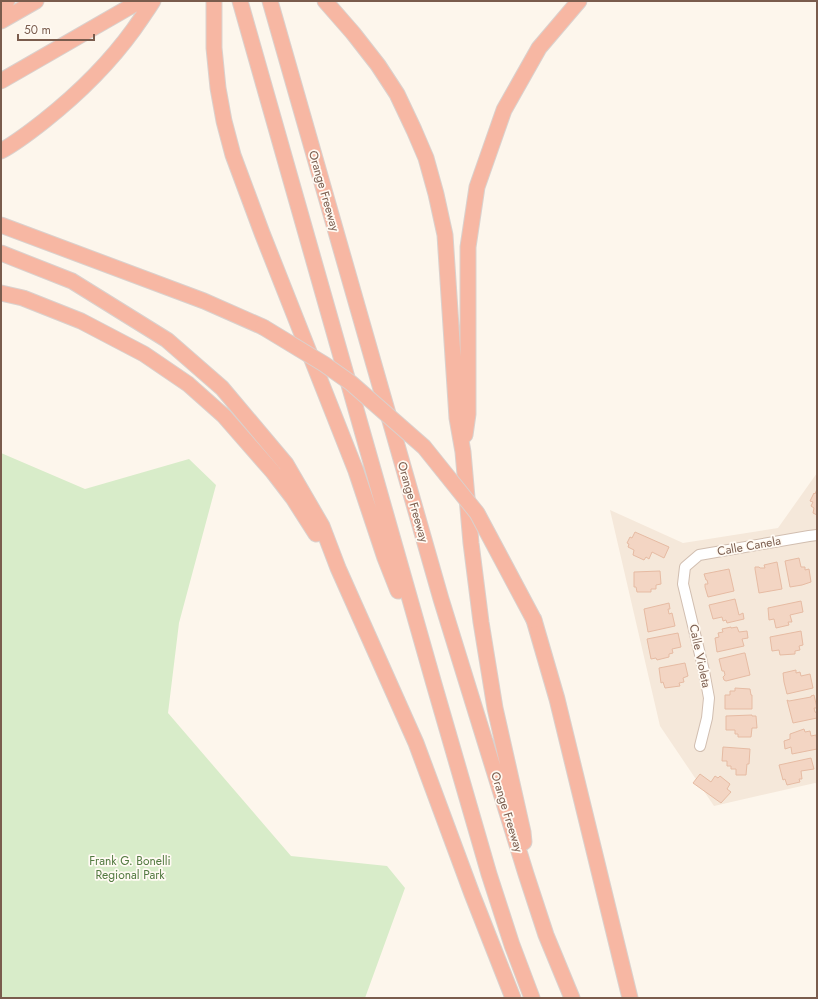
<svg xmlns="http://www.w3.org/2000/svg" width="818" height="999" font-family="Jost,sans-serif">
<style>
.residential{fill:#f5e8da}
.green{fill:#d8ecc9}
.building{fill:#f3d5c3;stroke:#e6bba3}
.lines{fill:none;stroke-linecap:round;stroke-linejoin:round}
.minor-casing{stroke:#d1beb0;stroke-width:12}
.highway-casing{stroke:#dad1cd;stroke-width:17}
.minor{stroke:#fff;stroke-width:10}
.highway{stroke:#f7b7a3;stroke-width:15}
.highway-bridge-casing{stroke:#dad1cd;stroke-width:17;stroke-linecap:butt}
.highway-bridge{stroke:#f7b7a3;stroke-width:15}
.labels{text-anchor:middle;stroke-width:3.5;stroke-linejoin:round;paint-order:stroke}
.street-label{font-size:12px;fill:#7a5c4d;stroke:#fffaf3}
.park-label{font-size:12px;fill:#537a41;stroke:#fffaf3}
</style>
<rect width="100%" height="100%" fill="#fdf6ec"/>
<!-- residential -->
<path class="residential" d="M817,473V784L815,783L714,806L660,726L610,510L683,543L778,528Z"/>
<!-- green -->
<path class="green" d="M1,453L85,489L189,459L216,485L179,623L168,713L291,856L387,866L405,888L365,998H1Z"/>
<!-- building -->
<path class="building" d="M817,489V515L813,513L814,508L811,506L813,502L810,501L814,493L815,494Z
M635,532L669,547L664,558L652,552L649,559L646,557L644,560L633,555L634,550L628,547L629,544L627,543L630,537L632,538Z
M799,558L801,567H805V570L809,569L811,582L802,585L790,587L785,561Z
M777,562L782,589L759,593L755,569V567H759L760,568H765L764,565Z
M729,569L734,591L708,597L705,587V584H708L707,580H706L704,574Z
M660,571L661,584L656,585V589H651V592H637L636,587H634V572Z
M735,599L739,615L743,613L744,619L727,623L726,620L723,621L722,617L713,619L709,605Z
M801,601L803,612L790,615L792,622H788L789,625L776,628L774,619L769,620L768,608Z
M669,603L670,609H668L669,614L672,613L675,626L648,632L644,609Z
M731,627V628L737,627L739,632L747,631L748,638L742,639L744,646L717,652L715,638L719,637L718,633L723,632L722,629Z
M801,631L803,645L799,646L800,650L795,651V654L780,655L779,650L772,651L770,637Z
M678,633L681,647L672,649L673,653L669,654V657L657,660L656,658L651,659L647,639Z
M744,653H745L750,675L726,681L724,680L723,677L725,675L724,671H722L719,659Z
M685,663L688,676L683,678L684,682L679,683L680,686L665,688L663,682L661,683L659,668Z
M796,670V673L800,672L801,676L810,674L813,688L787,694L784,682L783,673Z
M735,688L750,689L751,695H752V709H725V695H730V691H735Z
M814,695L817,708H814L815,712L817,713V718L793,723L787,700L789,701L811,697V696Z
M752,715V716H756L757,728H752L751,737H738V734H735V730H726V716Z
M804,729L805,732L810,731L811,736L816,735L817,741V749L792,754L791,747L785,749L784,741L790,739V734Z
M723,747L750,749L749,764H747L746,775H736V769H731V766H727V761H722Z
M811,758L814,769L801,771L802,779H799L800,782L787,785L785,779L783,780L779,765Z
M700,774L711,782L715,776L718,778L720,776L730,784L727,789L731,792L721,803L693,783Z"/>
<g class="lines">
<defs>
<path id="minor" d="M700,746L707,718L709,698L704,671L683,584L685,567L699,555L809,536L817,535"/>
<path id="highway" d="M214,1V48L218,88L224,121L233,155L262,233L356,471L385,558L398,591
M240,1L434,684L489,874L512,945L532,998
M270,1L441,599L526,874L546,935L572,998
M325,1L353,33L378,65L397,94L414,130L426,158L436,194L445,235L457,418L463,452L471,543L481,622L495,708L523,832L524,842
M1,5L7,1
M1,21L36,1
M1,81L140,1
M1,151C16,143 30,132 44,121C78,94 108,65 134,29C140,20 147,11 153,1
M1,225L204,301L263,327
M1,253L72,281L167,340L222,388L286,464L322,526L338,568L416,743L472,894L513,998
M1,293L23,298L81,321L144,354L188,384L224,416L273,472L293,498L316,534
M465,435L468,414V247L477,187L504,110L539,48L579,1
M534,620L557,699L630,998"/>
</defs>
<!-- minor casing -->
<use href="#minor" class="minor-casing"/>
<!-- highway casing -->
<use href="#highway" class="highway-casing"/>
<!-- minor -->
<use href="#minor" class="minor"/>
<!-- highway -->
<use href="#highway" class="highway"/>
<defs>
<path id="highway-bridge" d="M263,327L324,364L351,383L424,447L477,513L534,620"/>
</defs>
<!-- highway-bridge casing -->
<use href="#highway-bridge" class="highway-bridge-casing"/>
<!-- highway-bridge -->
<use href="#highway-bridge" class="highway-bridge"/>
</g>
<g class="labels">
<!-- street labels -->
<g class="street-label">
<text transform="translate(324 191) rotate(74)" y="4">Orange Freeway</text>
<text transform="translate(413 502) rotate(74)" y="4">Orange Freeway</text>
<text transform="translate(749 546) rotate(-10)" y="4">Calle Canela</text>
<text transform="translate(700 656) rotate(78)" y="4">Calle Violeta</text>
<text transform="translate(507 812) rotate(73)" y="4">Orange Freeway</text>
</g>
<!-- park labels -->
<g class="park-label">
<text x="130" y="865">Frank G. Bonelli<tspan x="130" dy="14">Regional Park</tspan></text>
</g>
</g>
<!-- border -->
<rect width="818" height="999" fill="none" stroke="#7a5c4d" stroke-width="4"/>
<!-- scale -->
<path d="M18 34v6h76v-6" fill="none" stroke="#7a5c4d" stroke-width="2"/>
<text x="24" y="34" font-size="12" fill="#7a5c4d" stroke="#fffaf3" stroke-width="3" paint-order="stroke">50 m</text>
</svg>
